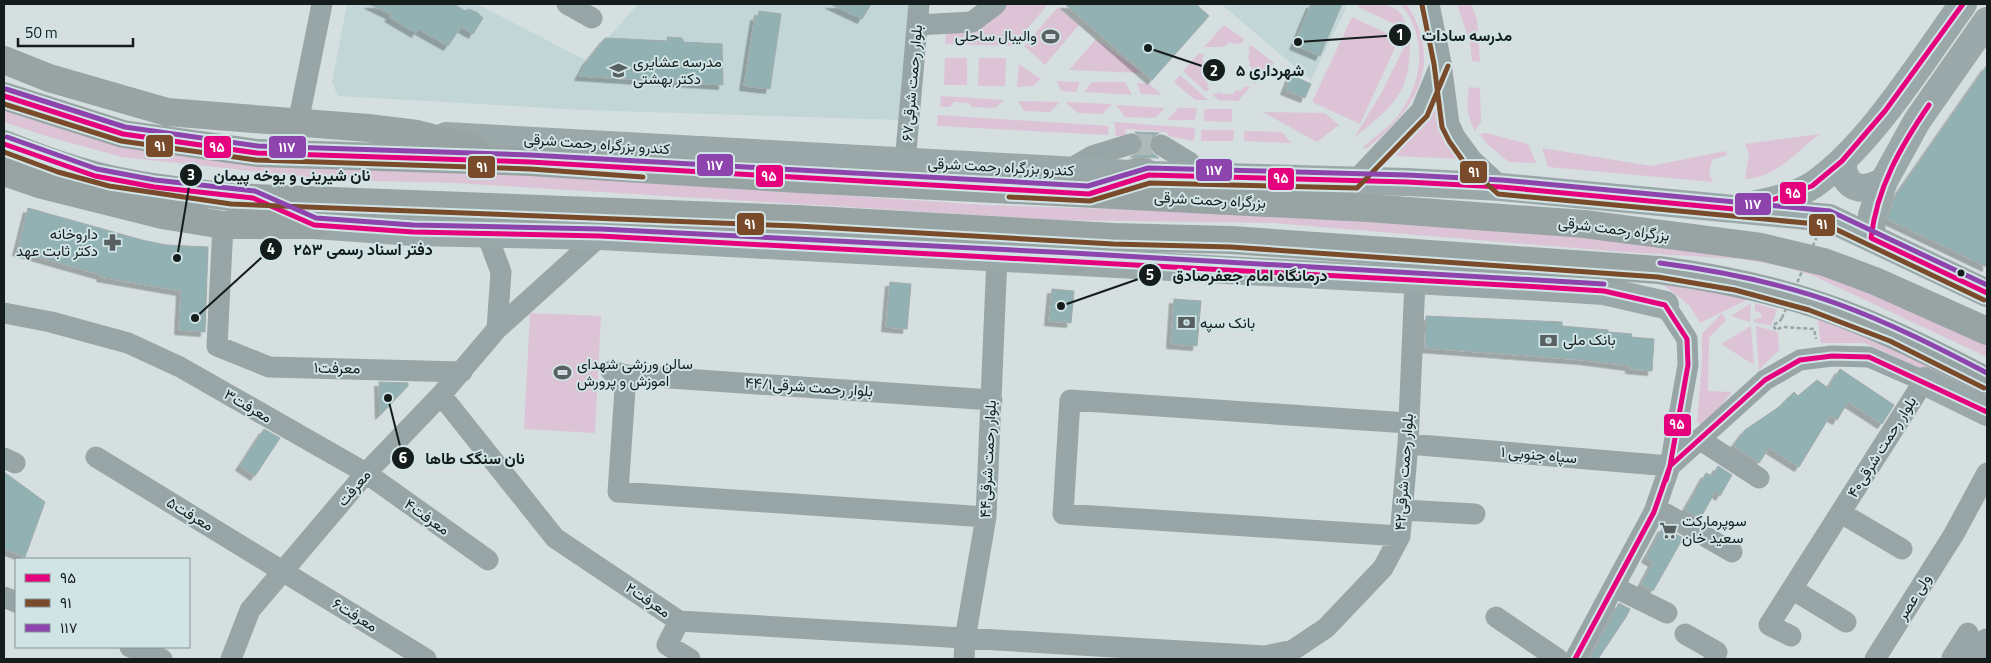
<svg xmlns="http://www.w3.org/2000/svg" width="1991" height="663" font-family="'Titillium Web',Vazirmatn,sans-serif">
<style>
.built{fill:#c2d6d7}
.green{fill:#dcc4d6}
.building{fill:#92b1b3;stroke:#a2aaab;filter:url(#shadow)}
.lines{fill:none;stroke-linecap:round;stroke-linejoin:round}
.minor-tunnel{stroke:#afb8b9;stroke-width:21;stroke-dasharray:21 11;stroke-linecap:butt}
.path{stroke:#99a4a4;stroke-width:2.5;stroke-dasharray:4 2.5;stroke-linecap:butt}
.minor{stroke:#98a5a6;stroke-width:21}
.major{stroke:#9aa8a9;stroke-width:28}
.highway{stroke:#98a4a4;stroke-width:28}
.path-bridge{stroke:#99a4a4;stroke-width:2.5;stroke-dasharray:4 2.5;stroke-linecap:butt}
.bus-1-casing{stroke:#d0e3e5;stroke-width:9}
.bus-2-casing{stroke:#d0e3e5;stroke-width:9}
.bus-3-casing{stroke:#d0e3e5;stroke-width:9}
.bus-1{stroke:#e5007d;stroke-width:5}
.bus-2{stroke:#7a4b2a;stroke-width:5}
.bus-3{stroke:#8e44ad;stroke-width:5}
.bus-dot{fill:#151c1c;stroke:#d0e3e5;stroke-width:2}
.labels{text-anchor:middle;stroke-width:4;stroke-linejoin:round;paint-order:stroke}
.poi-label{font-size:15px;fill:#151c1c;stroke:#d0e3e5;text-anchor:start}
.street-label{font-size:15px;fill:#151c1c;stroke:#d0e3e5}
.leader{fill:none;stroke:#151c1c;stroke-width:2}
.callout-dot{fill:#151c1c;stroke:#d0e3e5;stroke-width:2}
.mark-label{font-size:15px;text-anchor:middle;font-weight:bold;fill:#fff}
.callout-label{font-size:16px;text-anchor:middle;font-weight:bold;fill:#151c1c;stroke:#d0e3e5;stroke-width:4;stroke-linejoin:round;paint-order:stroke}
.line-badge{stroke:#d0e3e5;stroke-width:2}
.badge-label{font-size:14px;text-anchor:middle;font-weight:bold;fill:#fff}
</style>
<defs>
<filter id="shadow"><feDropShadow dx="-4.5" dy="4.5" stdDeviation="0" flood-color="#0004"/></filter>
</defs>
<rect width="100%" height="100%" fill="#d5dfe0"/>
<!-- built -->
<path class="built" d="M347,4H477L587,61L638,4H910L899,120L582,110L338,96L332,82Z
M1221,4H1348L1311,80Z"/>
<!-- green -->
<path class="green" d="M1004,4H1048L1013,46L945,44L946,32Z
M1359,4C1383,4 1402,1 1407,30L1358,7Z
M1400,4L1408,6C1444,66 1415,111 1366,149L1363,147C1377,135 1395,123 1404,107C1424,74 1426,33 1400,4Z
M1457,4H1471L1477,19L1480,62L1472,61L1470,43Z
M1058,7L1079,25L1045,65L1024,46Z
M1352,17L1399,39L1360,124L1312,102Z
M1224,25L1244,39L1242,43L1233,44L1230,42L1223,47H1204Z
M1410,35C1411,94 1397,102 1354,138L1383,90Z
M1096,39L1142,73L1069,70Z
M1251,45L1274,63L1255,84L1253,82L1255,78L1252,77L1254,72L1250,70L1252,67L1249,65L1250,61L1248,59L1250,51L1248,48Z
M1199,53L1204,55L1202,59L1206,67L1204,70L1207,72L1206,82L1209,84L1207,87L1210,89L1206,92L1183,71Z
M945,58H967V85H944Z
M979,58H1006L1005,86H978Z
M1019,64L1041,79L1033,86L1017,87Z
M1180,75L1208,100H1195L1174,82Z
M1057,81L1080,82L1076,92L1061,91Z
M1092,82H1125L1132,95L1084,92Z
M1137,83L1149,84L1162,95L1141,94Z
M1247,86L1250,87L1238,101L1219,100L1212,95L1220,92L1222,94H1233L1236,90L1239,91Z
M1469,87L1480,88L1481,122L1475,131C1467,116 1466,104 1469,87Z
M941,96L1004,100L995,108L971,107L969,103L954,102L950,107H940Z
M1018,101L1060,102L1050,112L1024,111Z
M1065,102L1112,104L1102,114L1078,113Z
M1116,105L1165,108L1155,118L1125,117Z
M1436,107L1462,159L1395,156Z
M1178,108H1197L1195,120H1167Z
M4,109L547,176L987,205L1324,216L1737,250L1829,272L1987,343V357L1814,276L1785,267L1741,259L1624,252L1273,223L1057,220L455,183L336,180L122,157L46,136L4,122Z
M1204,109H1232V122L1204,121Z
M1263,112L1325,113L1339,125L1317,142Z
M938,115L1109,126L1108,135L937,126Z
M1114,122L1195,128L1194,141L1168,136L1167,132L1126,129L1125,136H1116Z
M1201,130H1234L1233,141H1201Z
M1244,131L1282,132L1291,143L1244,141Z
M1486,133L1528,144L1536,163L1509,162L1488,145L1480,134Z
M1820,134C1794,153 1778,177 1745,179L1749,154L1745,144Z
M1542,148L1651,166L1725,151L1727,155L1712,160L1709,174L1713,182L1548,167Z
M1662,284L1753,297L1700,323L1689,305Z
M1751,303L1750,322L1731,316Z
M1755,303L1777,310L1771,326L1754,322V319L1762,318L1760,312L1755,311Z
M1816,310L1987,391V398L1865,343H1821Z
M530,313L601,316L595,433L524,429Z
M1722,313L1726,320L1709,338L1708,391L1732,392L1706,425L1697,423L1702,362V334Z
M1751,326L1754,365L1721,344Z
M1756,326L1778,332L1779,350L1759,370Z"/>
<!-- building -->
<path class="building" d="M369,4H454L465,11L469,9L478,13L483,18L473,34L461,27L448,46L418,29L416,33L389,17L392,15Z
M830,4H871L862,19Z
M1065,4H1196L1209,16L1152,80Z
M1311,4H1342L1320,56L1294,45Z
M759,11L781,14L770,89L744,86L755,16H758Z
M667,37L682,38L684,42L722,44L723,85L579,76L587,61L605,38L668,41Z
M1987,65V267L1887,219L1896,195Z
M1291,75L1311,84L1305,98L1285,90Z
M1135,132L1159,133L1151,138L1149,145L1150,151L1159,158L1130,157L1140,153L1143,146V140Z
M28,208L142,240L166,245L208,247L205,332L179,330L181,291L101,277L102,275L17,251Z
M890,282L911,284L907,329L886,327Z
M1052,289L1074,291L1071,323L1049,321Z
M1174,299L1201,301L1197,346L1171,344Z
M1426,316L1562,322V326L1608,330V332L1632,334L1631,337L1654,339L1652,371L1630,369V366L1584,360L1425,348Z
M1840,369L1894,405L1882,424L1848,402L1837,420L1830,416L1799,467L1769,448L1759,463L1733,446L1745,430L1779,407L1794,392L1798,396L1817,380L1828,388Z
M379,382L408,383V386L380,415Z
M264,429L280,438L255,476L240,466Z
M1718,466L1732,475L1720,496L1715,492L1700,519L1685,510L1706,473L1712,476Z
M4,472L45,502L25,557L4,549Z
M1663,527L1683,538L1653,591L1641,585L1653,562L1646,558Z
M1619,603L1630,609L1626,617L1598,659H1589Z"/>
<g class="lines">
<!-- minor-tunnel -->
<path class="minor-tunnel" d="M1131,144L1161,145"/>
<!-- path -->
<path class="path" d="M1782,318L1779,322L1773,325L1776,330L1782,327L1814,329L1816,339"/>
<!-- minor -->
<path class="minor" d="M567,4L592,18
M1429,4L1441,63L1449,124L1455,137L1472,160L1501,187
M917,25L972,22L996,4
M298,123L322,4
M1161,145L1189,162L1202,177
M905,163L919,4
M1068,170L1092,156L1131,144
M1355,181L1421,111L1441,63
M223,225L217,346L269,367L462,372
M486,232L501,272L497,329
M4,313L51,322L128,343L180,367L366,473L488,560
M611,371L626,375L992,400
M626,375L618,492L986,517
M441,395L555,538L679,621L1265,656L1293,650L1326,628L1383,568L1400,536L1408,444L1415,280
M1699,439L1759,478
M1408,444L1670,466
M96,457L426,659
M4,458L15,463
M1670,466L1765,380L1800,360L1832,356L1869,357L1924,381L1769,625L1791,636
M1656,508L1732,552
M1403,510L1475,514
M1841,513L1902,549
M1400,536L1063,514L1070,400L1408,423
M1614,587L1667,613
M1792,589L1846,622
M4,597L16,602
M1496,617L1558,659
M679,621L667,645L690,659
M1685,634L1717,652L1714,659
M130,647L162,659
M231,659L250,610L366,473L441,395L497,329L600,236
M964,659L965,639L986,517L997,257
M1575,659L1654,512L1670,466L1688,365L1687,339L1665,305
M1875,659L1954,534L1987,473
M1953,659L1952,658L1968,633
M1974,659L1986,639"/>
<!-- major -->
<path class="major" d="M446,136L1149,175L1407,182L1501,187L1829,218L1987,293
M1842,161C1844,189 1861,194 1884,181
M1752,205C1771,201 1796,196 1813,185C1870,146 1922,60 1963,4
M314,225L413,232L600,236L1523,286L1604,291L1665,305
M1871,238L1872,215L1884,181L1917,121L1987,21
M1924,381L1987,412"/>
<!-- highway -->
<path class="highway" d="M4,60L49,78L167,112L368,128L417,134L476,149
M4,96L123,134L257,153L530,162L799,179L1368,208L1584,224L1761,247L1824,262L1875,281L1987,331
M4,144C34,156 63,167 94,175C139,187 185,191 231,197L797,219L1113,237L1231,240L1659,270C1728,279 1796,294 1861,321C1904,338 1946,360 1987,381
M4,172L42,185L162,215L223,225H314L359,204
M1105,189L1149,175
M1072,260L1113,237"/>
<!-- path-bridge -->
<path class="path-bridge" d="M1782,318L1821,227"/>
<defs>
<path id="bus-1" d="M4,96L123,134L257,153L530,162L1089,194L1149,175L1407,182L1501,187L1734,209L1772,200L1812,186L1842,161L1885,111L1963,4
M1929,105C1901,146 1877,187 1871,238L1987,293
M4,144L95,176L154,187L253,198L314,225L413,232L600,236L1523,286L1604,291L1665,305L1687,339L1688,365L1670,466L1654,512L1575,659
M1666,480L1670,466L1765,380L1800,360L1832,356L1869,357L1987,412"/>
<path id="bus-2" d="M1422,5L1434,64L1442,127L1449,141L1466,165L1498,194L1827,225L1984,300
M4,104L121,141L256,160L530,169L643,177
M4,152L58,172L109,186L231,204L797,226L1113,244L1231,247L1658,277L1735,290L1809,310L1890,341L1984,388
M1009,197L1090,201L1150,183L1357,188L1427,116L1448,66"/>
<path id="bus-3" d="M6,89L125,127L258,146L530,155L1088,186L1148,168L1407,175L1502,180L1830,211L1987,285
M7,137L97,169L155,180L255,191L316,218L413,225L600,229L1072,253L1604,284
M1660,263C1721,271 1780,283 1838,304C1890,323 1939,348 1987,373"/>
</defs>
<!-- bus-1 casing -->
<use href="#bus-1" class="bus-1-casing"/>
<!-- bus-2 casing -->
<use href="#bus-2" class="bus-2-casing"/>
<!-- bus-3 casing -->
<use href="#bus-3" class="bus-3-casing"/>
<!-- bus-1 -->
<use href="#bus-1" class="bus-1"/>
<!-- bus-2 -->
<use href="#bus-2" class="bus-2"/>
<!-- bus-3 -->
<use href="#bus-3" class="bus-3"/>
</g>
<!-- icons -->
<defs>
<symbol id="stadium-bare" viewBox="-9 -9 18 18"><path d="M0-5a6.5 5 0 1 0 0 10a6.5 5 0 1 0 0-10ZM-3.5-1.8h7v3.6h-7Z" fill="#586061" stroke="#d0e3e5" stroke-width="2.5" paint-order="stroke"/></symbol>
<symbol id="school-bare" viewBox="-9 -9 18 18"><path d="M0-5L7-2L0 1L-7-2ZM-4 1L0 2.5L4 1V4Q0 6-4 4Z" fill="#586061" stroke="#d0e3e5" stroke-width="2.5" paint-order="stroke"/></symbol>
<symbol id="pharmacy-bare" viewBox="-9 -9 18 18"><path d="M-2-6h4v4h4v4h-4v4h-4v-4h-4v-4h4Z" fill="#586061" stroke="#d0e3e5" stroke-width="2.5" paint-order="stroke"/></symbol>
<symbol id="bank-bare" viewBox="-9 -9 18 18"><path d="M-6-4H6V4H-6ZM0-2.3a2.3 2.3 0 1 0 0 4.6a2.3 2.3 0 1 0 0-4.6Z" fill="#586061" stroke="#d0e3e5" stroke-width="2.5" paint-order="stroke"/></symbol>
<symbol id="supermarket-bare" viewBox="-9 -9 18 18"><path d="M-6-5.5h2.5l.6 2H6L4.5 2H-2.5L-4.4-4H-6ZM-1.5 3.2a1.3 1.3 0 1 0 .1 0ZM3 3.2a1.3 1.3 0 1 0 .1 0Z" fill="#586061" stroke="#d0e3e5" stroke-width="2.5" paint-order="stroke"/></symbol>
</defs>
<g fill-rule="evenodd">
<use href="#stadium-bare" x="1038" y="24" width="25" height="25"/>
<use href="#school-bare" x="606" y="58" width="25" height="25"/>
<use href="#pharmacy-bare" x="100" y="230" width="25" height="25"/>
<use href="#bank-bare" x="1174" y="310" width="25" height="25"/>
<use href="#bank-bare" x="1536" y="328" width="25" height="25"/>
<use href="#stadium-bare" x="550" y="360" width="25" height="25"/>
<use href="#supermarket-bare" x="1656" y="518" width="25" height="25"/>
</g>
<!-- markers -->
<circle class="bus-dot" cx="1961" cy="273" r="4.5"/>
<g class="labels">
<!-- poi labels -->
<g class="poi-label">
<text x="1037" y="41" text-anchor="end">والیبال ساحلی</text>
<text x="633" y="67">مدرسه عشایری<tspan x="633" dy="17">دکتر بهشتی</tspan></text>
<text x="98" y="239" text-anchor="end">داروخانه<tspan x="98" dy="17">دکتر ثابت عهد</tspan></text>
<text x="1200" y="328">بانک سپه</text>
<text x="1563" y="345">بانک ملی</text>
<text x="577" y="369">سالن ورزشی شهدای<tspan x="577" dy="17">اموزش و پرورش</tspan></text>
<text x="1682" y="526">سوپرمارکت<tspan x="1682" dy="17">سعید خان</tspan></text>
</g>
<!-- street labels -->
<g class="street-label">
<text transform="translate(912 83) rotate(-85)" y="5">بلوار رحمت شرقی۶۷</text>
<text transform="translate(597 144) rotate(4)" y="5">کندرو بزرگراه رحمت شرقی</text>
<text transform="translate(1001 167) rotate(3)" y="5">کندرو بزرگراه رحمت شرقی</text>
<text transform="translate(1210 200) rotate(3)" y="5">بزرگراه رحمت شرقی</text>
<text transform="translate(1614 229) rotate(7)" y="5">بزرگراه رحمت شرقی</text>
<text transform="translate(337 368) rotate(1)" y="5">معرفت۱</text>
<text transform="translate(809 387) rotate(4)" y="5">بلوار رحمت شرقی۴۴/۱</text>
<text transform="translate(248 406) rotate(30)" y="5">معرفت۳</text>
<text transform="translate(1882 447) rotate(-58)" y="5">بلوار رحمت شرقی۴۰</text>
<text transform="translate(1539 455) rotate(5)" y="5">۱ سپاه جنوبی</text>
<text transform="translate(988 459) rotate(-87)" y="5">۴۴بلوار رحمت شرقی</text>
<text transform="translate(1404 472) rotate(-86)" y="5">بلوار رحمت شرقی۴۲</text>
<text transform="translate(354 488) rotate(-50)" y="5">معرفت</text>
<text transform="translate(190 514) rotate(31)" y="5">معرفت۵</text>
<text transform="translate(427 517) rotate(35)" y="5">معرفت۴</text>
<text transform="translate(1914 597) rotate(-58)" y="5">ولی عصر</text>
<text transform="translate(648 600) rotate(34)" y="5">معرفت۲</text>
<text transform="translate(355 615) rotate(32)" y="5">معرفت۶</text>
</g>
</g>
<!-- callouts -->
<path class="leader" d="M1298 42L1400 35M1148 48L1214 70M177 258L191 175M195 318L271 249M1061 306L1150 275M388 398L403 458"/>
<g class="callout-dot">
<circle cx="1298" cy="42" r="5"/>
<circle cx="1148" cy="48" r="5"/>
<circle cx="177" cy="258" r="5"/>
<circle cx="195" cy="318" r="5"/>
<circle cx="1061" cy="306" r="5"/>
<circle cx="388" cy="398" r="5"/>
<circle cx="1400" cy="35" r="12"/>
<circle cx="1214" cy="70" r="12"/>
<circle cx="191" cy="175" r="12"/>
<circle cx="271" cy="249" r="12"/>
<circle cx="1150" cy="275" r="12"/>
<circle cx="403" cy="458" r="12"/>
</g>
<g class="mark-label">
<text x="1400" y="40">1</text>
<text x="1214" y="76">2</text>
<text x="191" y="180">3</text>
<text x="271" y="254">4</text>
<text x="1150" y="280">5</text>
<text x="403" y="463">6</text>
</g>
<g class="callout-label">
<text x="1467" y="41">مدرسه سادات</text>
<text x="1270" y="76">شهرداری ۵</text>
<text x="292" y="181">نان شیرینی و یوخه پیمان</text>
<text x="363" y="255">دفتر اسناد رسمی ۲۵۳</text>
<text x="1250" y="281">درمانگاه امام جعفرصادق</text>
<text x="475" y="464">نان سنگک طاها</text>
</g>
<g class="line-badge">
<rect x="145" y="134" width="29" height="24" rx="5" fill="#7a4b2a"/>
<rect x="268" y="135" width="39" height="24" rx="5" fill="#8e44ad"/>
<rect x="203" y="135" width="29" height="24" rx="5" fill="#e5007d"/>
<rect x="696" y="153" width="38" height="24" rx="5" fill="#8e44ad"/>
<rect x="467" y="155" width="29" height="24" rx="5" fill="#7a4b2a"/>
<rect x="1195" y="158" width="38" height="24" rx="5" fill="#8e44ad"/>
<rect x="1459" y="160" width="29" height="24" rx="5" fill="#7a4b2a"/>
<rect x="755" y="164" width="29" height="24" rx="5" fill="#e5007d"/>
<rect x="1267" y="167" width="28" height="24" rx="5" fill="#e5007d"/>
<rect x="1779" y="181" width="28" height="24" rx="5" fill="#e5007d"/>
<rect x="1734" y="192" width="38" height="24" rx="5" fill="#8e44ad"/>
<rect x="736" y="212" width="29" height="24" rx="5" fill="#7a4b2a"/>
<rect x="1808" y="213" width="28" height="24" rx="5" fill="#7a4b2a"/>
<rect x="1663" y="413" width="29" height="24" rx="5" fill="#e5007d"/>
</g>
<g class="badge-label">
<text x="160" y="151">۹۱</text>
<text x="287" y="152">۱۱۷</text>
<text x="217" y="152">۹۵</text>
<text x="715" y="170">۱۱۷</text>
<text x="482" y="172">۹۱</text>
<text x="1214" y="175">۱۱۷</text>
<text x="1474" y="177">۹۱</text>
<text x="769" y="181">۹۵</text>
<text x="1281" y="183">۹۵</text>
<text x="1793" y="198">۹۵</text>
<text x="1753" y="209">۱۱۷</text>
<text x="750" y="229">۹۱</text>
<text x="1822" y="229">۹۱</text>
<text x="1677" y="429">۹۵</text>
</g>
<!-- border -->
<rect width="1991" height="663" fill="none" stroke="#151c1c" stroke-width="10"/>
<!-- legend -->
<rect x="15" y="558" width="175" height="90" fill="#d0e3e5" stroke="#859395"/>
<rect x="25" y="574" width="25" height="8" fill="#e5007d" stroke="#859395"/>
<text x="60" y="583" font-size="15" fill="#151c1c">۹۵</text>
<rect x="25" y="599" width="25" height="8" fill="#7a4b2a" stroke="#859395"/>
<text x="60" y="608" font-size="15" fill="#151c1c">۹۱</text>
<rect x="25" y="624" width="25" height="8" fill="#8e44ad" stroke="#859395"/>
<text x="60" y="633" font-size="15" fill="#151c1c">۱۱۷</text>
<!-- scale -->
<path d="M18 38v8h115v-8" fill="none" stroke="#151c1c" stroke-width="2.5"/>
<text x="25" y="38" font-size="15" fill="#151c1c" stroke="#d0e3e5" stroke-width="4" paint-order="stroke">50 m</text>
</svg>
